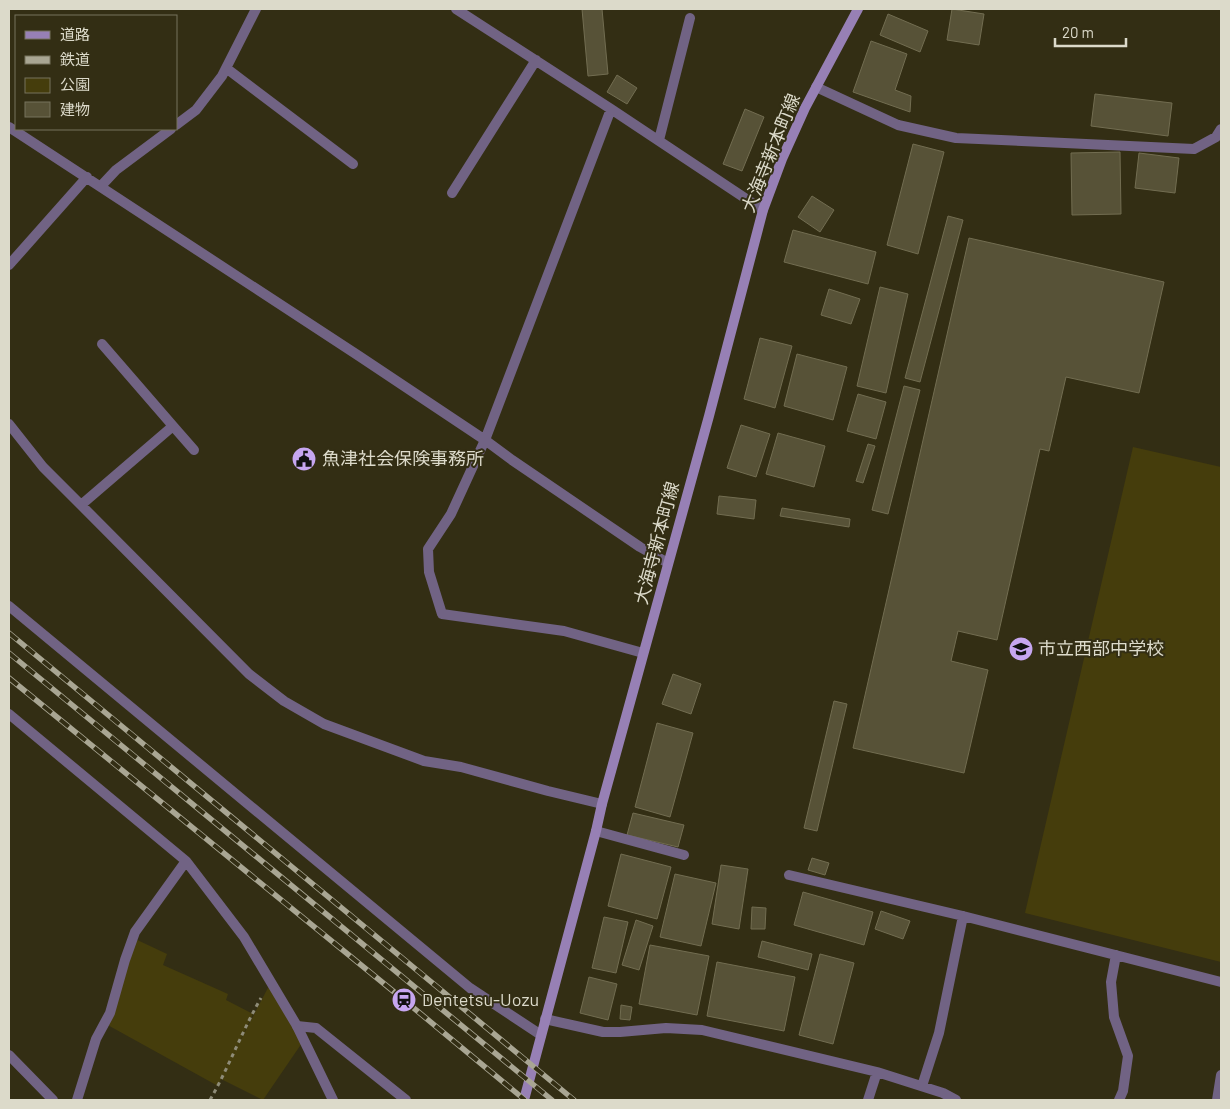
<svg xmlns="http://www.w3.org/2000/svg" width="1230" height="1109" font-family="Barlow,'Noto Sans JP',sans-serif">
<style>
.green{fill:#453d0c}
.building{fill:#575237;stroke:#726d51}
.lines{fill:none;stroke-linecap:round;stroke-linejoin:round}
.path{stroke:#8f8c78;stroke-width:3;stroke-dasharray:4 4;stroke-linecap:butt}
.service{stroke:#716384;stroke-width:10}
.minor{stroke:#716384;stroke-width:10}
.secondary{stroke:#9780b5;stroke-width:10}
.rail-casing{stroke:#a9a693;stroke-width:5.5}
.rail{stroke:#332e14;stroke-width:4;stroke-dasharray:11;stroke-linecap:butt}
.labels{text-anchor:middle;stroke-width:4;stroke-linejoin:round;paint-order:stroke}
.street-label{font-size:18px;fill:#dcdaca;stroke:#332e14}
.poi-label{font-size:18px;fill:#dcdaca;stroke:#332e14;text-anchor:start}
</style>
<rect width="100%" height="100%" fill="#332e14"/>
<!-- green -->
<path class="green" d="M1133,447L1221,467V962L1025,913Z
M133,938L167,954L163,965L228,994L226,1000L253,1014L234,1053L271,982L304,1040L263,1100L221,1079L218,1086L104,1023Z"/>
<!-- building -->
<path class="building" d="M582,9H602L608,74L588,76Z
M952,9L984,14L979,45L947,40Z
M888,14L928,31L920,52L880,35Z
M871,41L907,54L895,90L911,96L910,112L853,92Z
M617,75L637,88L627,104L607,92Z
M1095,94L1172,103L1168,136L1091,126Z
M745,109L764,117L742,171L723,164Z
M913,144L944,152L918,254L887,245Z
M1120,152L1121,214L1072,215L1071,153Z
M1139,153L1179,158L1175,193L1135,188Z
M812,196L834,210L820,232L798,217Z
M948,216L963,220L920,382L905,378Z
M793,230L876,252L868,284L784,262Z
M969,238L1164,282L1139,393L1066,377L1049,451L1040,449L997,640L958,631L951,661L988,670L964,773L853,748Z
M880,287L908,294L886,393L857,386Z
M829,289L860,299L851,324L821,315Z
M760,338L792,346L775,408L744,399Z
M797,354L847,367L833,420L784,406Z
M904,386L920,390L888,514L872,510Z
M858,394L886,402L876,439L847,431Z
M741,425L770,434L756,477L727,468Z
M778,433L825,446L814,487L766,474Z
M868,444L875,446L863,483L856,481Z
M719,496L756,500L754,519L717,514Z
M782,508L850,519L849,527L780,516Z
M673,674L701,684L691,714L662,704Z
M834,701L847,704L817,831L804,828Z
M657,723L693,733L670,817L635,807Z
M633,813L684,825L678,847L627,835Z
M621,854L671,867L657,919L608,906Z
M812,858L829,863L825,875L808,870Z
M721,865L748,869L739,929L712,924Z
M675,874L716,883L701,946L660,937Z
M803,892L873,912L864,945L794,925Z
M752,907L766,908L765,929H751Z
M881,911L910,921L903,939L875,929Z
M604,917L628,922L616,973L592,968Z
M636,920L653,926L639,970L622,965Z
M762,941L812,954L808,970L758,957Z
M650,945L709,956L697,1015L639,1004Z
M820,954L854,963L833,1044L799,1035Z
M717,962L795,977L784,1031L707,1016Z
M589,977L617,984L608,1020L580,1013Z
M621,1005L632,1007L630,1020L620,1019Z"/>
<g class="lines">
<!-- path -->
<path class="path" d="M210,1100C229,1067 242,1031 261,998"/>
<!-- service -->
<path class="service" d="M297,1026L316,1028L406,1100"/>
<!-- minor -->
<path class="minor" d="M456,9L611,109L763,210
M226,68L353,164
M816,87L898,125L956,138L1194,149L1216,137L1221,129
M611,109L485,440L451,514L428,549L429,572L442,614L564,631L643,653
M176,125L196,110L222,76L256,9
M9,127L359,356L485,440L512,460L640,547L668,563
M659,140L690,18
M101,186L116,170L171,129
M452,193L536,60
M9,265L87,177
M102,344L173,426
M9,424L43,467L81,505L249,674L284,701L324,724L424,761L461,767L548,791L602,804
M81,505L173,426L194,450
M9,606L470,988L541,1035
M9,714L186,861L244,937L297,1026L333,1100
M596,831L684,855
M789,875L963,916L1221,982
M1116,955L1111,982L1114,1017L1128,1056L1123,1091L1119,1100
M545,1019L603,1032H620L666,1028L702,1030L877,1072L943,1093L956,1100
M9,1055L53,1100
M922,1086L939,1033L963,916
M77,1100L96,1039L110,1013L125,960L135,932L186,861
M868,1100L877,1072
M1217,1100L1221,1075"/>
<!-- secondary -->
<path class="secondary" d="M524,1100L596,831L602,804L709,416L763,210L782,159L805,108L858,9"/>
<defs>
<path id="rail" d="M9,633L574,1100
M9,653L552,1100
M9,678L404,1000L525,1100"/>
</defs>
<!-- rail casing -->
<use href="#rail" class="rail-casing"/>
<!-- rail -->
<use href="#rail" class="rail"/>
</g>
<!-- icons -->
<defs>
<symbol id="civic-disc" viewBox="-11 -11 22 22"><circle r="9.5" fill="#c6a6f0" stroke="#332e14"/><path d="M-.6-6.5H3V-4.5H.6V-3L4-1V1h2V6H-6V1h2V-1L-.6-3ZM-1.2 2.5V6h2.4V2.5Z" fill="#111"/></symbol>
<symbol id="school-disc" viewBox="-11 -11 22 22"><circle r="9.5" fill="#c6a6f0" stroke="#332e14"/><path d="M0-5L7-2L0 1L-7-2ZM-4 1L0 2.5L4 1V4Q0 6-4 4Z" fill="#111"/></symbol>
<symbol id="station-disc" viewBox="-11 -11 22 22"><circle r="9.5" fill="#c6a6f0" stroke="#332e14"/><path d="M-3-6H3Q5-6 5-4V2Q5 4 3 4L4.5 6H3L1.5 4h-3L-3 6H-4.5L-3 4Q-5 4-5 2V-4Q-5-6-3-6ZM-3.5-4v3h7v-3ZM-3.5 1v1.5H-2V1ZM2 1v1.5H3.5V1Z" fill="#111"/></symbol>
</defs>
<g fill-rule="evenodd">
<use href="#civic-disc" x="290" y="445" width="28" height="28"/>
<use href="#school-disc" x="1007" y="635" width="28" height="28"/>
<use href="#station-disc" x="390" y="986" width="28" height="28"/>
</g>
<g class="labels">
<!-- street labels -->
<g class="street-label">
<text transform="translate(771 153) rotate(-68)" y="6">大海寺新本町線</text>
<text transform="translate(657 543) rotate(-75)" y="6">大海寺新本町線</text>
</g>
<!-- poi labels -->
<g class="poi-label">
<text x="322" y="465">魚津社会保険事務所</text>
<text x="1038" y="655">市立西部中学校</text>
<text x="422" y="1006">Dentetsu-Uozu</text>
</g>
</g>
<!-- border -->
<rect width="1230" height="1109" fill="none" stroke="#dcdaca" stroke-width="20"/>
<!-- legend -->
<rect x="15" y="15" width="162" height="115" fill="#332e14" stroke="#77735d"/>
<rect x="25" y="31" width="25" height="8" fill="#9780b5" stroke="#77735d"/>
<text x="60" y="40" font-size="15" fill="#dcdaca">道路</text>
<rect x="25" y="56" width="25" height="8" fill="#a9a693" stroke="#77735d"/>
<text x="60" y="65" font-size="15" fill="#dcdaca">鉄道</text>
<rect x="25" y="78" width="25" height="15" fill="#453d0c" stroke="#77735d"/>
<text x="60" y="90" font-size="15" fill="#dcdaca">公園</text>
<rect x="25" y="102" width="25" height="15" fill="#575237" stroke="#77735d"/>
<text x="60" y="115" font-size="15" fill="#dcdaca">建物</text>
<!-- scale -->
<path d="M1055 38v8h71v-8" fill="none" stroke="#dcdaca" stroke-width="2.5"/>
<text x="1062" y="38" font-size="15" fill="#dcdaca" stroke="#332e14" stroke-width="4" paint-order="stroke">20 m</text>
</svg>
